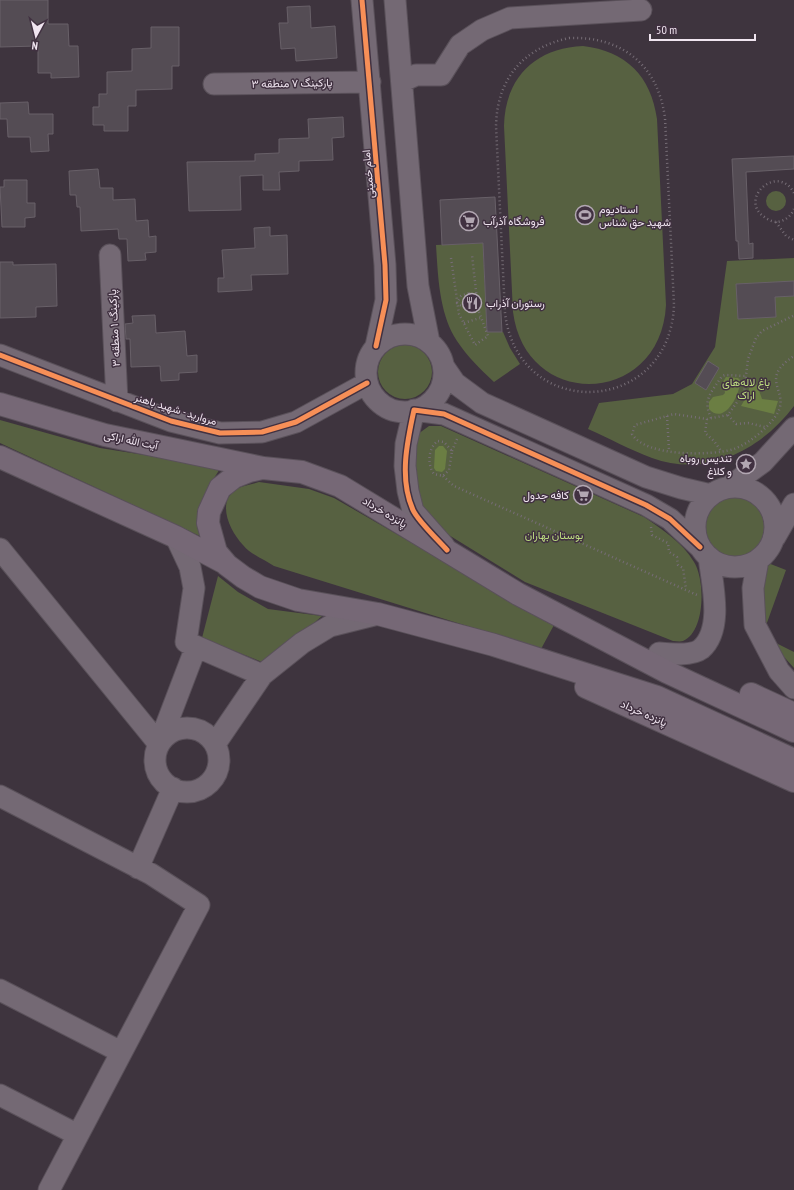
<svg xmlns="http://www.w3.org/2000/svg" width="794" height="1190" font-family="'PT Sans Narrow',Vazirmatn,sans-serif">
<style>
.green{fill:#576141}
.water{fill:#6b7e43}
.building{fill:#544c54;stroke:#686068}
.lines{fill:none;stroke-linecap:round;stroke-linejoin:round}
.minor-casing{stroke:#5a515a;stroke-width:23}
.major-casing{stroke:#5a515a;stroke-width:24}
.path{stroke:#766d76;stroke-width:2.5;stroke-dasharray:1 3;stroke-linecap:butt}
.minor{stroke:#746974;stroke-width:21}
.major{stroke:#766876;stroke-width:22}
.cycleway-casing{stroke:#413141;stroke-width:8}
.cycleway{stroke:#f78f57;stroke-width:5}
.labels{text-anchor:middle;stroke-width:3;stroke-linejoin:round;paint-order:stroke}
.street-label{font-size:11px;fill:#f0e5f0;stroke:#413141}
.poi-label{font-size:11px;fill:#f0e5f0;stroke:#413141;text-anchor:start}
.park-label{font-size:11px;fill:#bede80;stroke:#413141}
</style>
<rect width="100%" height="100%" fill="#3e343e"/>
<!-- green -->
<path class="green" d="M583,46C626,51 651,76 657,119L666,305C661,406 526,412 513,312L504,126C505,78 535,48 583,46Z
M766 201a10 10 0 1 1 20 0a10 10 0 1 1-20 0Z
M483,243L487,332H503L510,348L520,364L494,382C480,369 467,356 457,341C439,314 438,276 436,245Z
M794,258V406C761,450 707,478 652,458C630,450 609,438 588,429L599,403L673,394L692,384L715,347L727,261Z
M378 372a27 27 0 1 1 54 0a27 27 0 1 1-54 0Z
M0,420L100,448L221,467C204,494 197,504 202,537L0,443Z
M429,426H441L644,517C663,530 682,542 694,562C705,579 706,631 683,641C680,642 676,641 673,641L525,582L426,521L408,461L418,434Z
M259,482L309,489L334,498L554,625L541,649L274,566C265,560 250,554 243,545C229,530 214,498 241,487C246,485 253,484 259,482Z
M704 526a31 31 0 1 1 62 0a31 31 0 1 1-62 0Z
M768,563L786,570L764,631L755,603Z
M218,576L238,592L268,609L322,616L267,664L202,638Z
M768,639L794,652V668Z"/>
<!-- water -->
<path class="water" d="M726,377L738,378L740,380C741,394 724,426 709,409V402L713,397L723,395L725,393L723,382Z
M750,382L757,385L762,399L778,401L774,414L741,406L748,394Z
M439,446H443L447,451L445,469L442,472L436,471L434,468L435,450Z"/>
<!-- building -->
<path class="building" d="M0,0H48V24H68L69,46H78L79,77L51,78V73H38V46L0,47Z
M310,6L311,28L335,26L337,58L296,61L295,48L281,49L279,23H288L287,7Z
M151,27H179V66H172V89L136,90V106H128V131H104V125H93V107H99V94H107V72L132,71V49L151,48Z
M28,102L29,114H53V134H48L49,151L31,152L30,137H8L7,119H0V103Z
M343,117L344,137L332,138L333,160L299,161V171L279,172L280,190H263V175L240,176L241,210L189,211L187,162L255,161V154L279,153V139L309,138L308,119Z
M794,156V169L746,172L749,244L753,243V258L739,259L738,241H736L732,159Z
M98,169L100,188H113V200L135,199L136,221L148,220L149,237L156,236V252L145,253L146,260L128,261L127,239H119L118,229L81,231L80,207H77L76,195H70L69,171Z
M4,180H27V203H35V217L25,218V227H2L0,187H4Z
M495,197L502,332H487L483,243L442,245L440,200Z
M270,227V236L287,235L288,274L251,275L252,290L218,292V278H224L222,250L255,248L254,228Z
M0,262H13V265L56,264L57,306L36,307V317L0,318Z
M794,281V296L775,297L776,317L738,319L736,284Z
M155,315L156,333L185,331L187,356L197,355V372L179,373V380L161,381L160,366L131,367L130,339H126L125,324L133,323L132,316Z
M708,361L719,368L706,390L695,383Z"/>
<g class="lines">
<defs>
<path id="minor" d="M362,0L385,265L386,300L376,346
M395,0L418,286L429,342
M403,81L416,75H441L460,45L482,30L510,18L641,10
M214,84L370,82
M110,255L117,401
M366 373a39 39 0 1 1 78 0a39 39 0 1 1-78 0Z
M0,355L171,421L220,433L262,432L296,422L367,383
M444,367L455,383L482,403L646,477L681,488L711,495
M729,487L763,462L794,428
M695 527a40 40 0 1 1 80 0a40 40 0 1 1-80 0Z
M176,537L190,567L194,588L186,642L262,675L302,643L330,626L378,614
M775,537L794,504
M444,546L413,511L408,491L405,466L406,444L414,410L444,414L646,505L670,519L700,547
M0,549L159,744L196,647
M758,560L753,588L755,625L779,671L794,688
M659,653C670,654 692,656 701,649C724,629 712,583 709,557
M155 760a32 32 0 1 1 64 0a32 32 0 1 1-64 0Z
M215,744L262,675
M0,796L151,874L199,905L49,1190
M138,868L173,788
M0,990L121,1052
M0,1095L78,1135"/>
<path id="major" d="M0,404L105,435L263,468L302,472L340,486L518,594L667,672L794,731
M0,457L176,537L225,563
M262,468L249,471L234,477L220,488L209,512L208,523L216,552L227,565L243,577L260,587L298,600L378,614L494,645L657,697L794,760
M586,687L794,781
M751,694L794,714"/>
</defs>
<!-- minor casing -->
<use href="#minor" class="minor-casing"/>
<!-- major casing -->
<use href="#major" class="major-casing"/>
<!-- path -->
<path class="path" d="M569,38C622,36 658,65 665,118L674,305C670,416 518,423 505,313L496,126C497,79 523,48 569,38Z
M794,193C778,163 739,198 763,216C767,219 772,222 777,222C785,221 791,216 794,209
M776,222L786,236L794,240
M451,258L459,314L475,345L488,336L478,309L472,255
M469,293L477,300L474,306L466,309L457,303L461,296Z
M793,316L762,331L756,338L748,359L744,392L728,415L707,419L674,414L635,425L632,434C645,457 712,456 734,449C750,443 768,428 777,414C791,391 757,380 794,356
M464,323L480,318
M728,415L736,424L748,423L765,427
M667,416L669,450
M711,418C702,399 712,392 722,376L725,375L746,376
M707,419L705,433L714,441L721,451
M438,441L444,442L452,451L449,470L443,476L434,474C427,465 428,447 438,441Z
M452,451L457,439
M443,476L454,486L697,595
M651,527L652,535L668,543L669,552L677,557L678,565L683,568L686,589"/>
<!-- minor -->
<use href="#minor" class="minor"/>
<!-- major -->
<use href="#major" class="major"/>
<defs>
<path id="cycleway" d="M362,0L385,265L386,300L376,346
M0,355L171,421L220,433L262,432L296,422L367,383
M447,550C438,540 418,521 413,510C399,479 407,442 414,410L444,414L646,505L670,519L700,547"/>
</defs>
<!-- cycleway casing -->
<use href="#cycleway" class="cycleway-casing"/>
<!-- cycleway -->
<use href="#cycleway" class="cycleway"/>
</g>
<!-- icons -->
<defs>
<symbol id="stadium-ring" viewBox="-11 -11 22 22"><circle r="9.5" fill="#413141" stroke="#b2a7b2" stroke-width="1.5"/><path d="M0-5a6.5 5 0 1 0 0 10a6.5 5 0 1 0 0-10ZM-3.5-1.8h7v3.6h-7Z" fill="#b2a7b2"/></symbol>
<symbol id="supermarket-ring" viewBox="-11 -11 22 22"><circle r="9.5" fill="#413141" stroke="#b2a7b2" stroke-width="1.5"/><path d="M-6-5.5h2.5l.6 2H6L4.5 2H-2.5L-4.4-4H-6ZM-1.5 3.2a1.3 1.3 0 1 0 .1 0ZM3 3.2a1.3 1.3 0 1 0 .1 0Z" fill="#b2a7b2"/></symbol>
<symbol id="restaurant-ring" viewBox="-11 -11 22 22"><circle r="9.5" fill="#413141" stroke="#b2a7b2" stroke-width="1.5"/><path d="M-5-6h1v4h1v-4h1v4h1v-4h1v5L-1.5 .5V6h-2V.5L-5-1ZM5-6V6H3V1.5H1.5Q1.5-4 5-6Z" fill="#b2a7b2"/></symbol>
<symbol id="sight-ring" viewBox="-11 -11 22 22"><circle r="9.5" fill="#413141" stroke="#b2a7b2" stroke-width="1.5"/><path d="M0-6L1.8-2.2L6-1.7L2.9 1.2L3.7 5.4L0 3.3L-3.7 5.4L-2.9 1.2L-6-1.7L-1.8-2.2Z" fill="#b2a7b2"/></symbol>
</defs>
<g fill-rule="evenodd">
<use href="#stadium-ring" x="574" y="204" width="22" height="22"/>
<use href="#supermarket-ring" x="458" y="210" width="22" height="22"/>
<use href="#restaurant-ring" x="461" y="292" width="22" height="22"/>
<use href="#sight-ring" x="735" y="453" width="22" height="22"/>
<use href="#supermarket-ring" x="572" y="484" width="22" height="22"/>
</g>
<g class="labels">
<!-- street labels -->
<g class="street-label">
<text transform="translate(292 83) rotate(-1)" y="4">پارکینگ ۷ منطقه ۳</text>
<text transform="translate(368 174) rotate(-95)" y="4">امام خمینی</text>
<text transform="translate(114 328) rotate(-93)" y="4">پارکینگ ۱ منطقه ۳</text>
<text transform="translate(176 409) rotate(17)" y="4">مروارید - شهید باهنر</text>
<text transform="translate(131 440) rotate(12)" y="4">آیت الله اراکی</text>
<text transform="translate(385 512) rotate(31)" y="4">پانزده خرداد</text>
<text transform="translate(644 713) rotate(24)" y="4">پانزده خرداد</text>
</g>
<!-- poi labels -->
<g class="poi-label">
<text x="599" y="213">استادیوم<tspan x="599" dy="13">شهید حق شناس</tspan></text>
<text x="483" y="225">فروشگاه آذرآب</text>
<text x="486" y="307">رستوران آذراب</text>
<text x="732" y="462" text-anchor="end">تندیس روباه<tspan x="732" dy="13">و کلاغ</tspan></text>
<text x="569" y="499" text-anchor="end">کافه جدول</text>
</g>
<!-- park labels -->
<g class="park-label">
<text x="746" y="386">باغ لاله‌های<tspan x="746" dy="13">اراک</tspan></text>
<text x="554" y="539">بوستان بهاران</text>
</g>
</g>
<!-- north arrow -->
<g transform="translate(36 36) rotate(187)" stroke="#413141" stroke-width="3" paint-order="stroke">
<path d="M0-3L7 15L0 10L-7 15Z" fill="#f0e5f0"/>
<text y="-6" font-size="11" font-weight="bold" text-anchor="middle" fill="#f0e5f0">N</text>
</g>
<!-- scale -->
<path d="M650 34v6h105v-6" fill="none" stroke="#f0e5f0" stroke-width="2"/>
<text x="656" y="34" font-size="12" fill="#f0e5f0" stroke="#413141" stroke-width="3" paint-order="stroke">50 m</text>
</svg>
